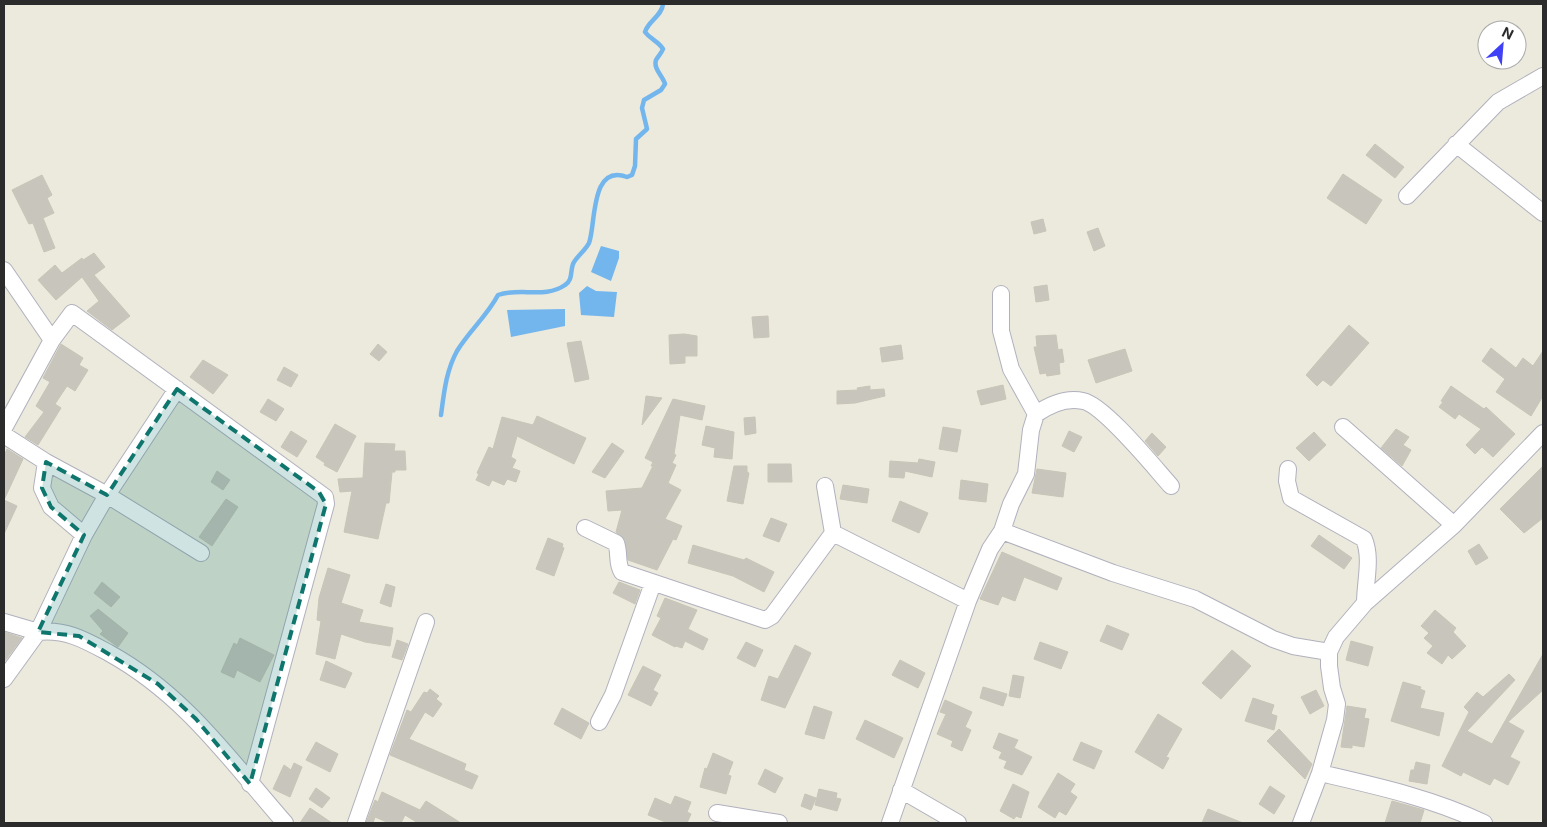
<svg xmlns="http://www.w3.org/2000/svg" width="1547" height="827" font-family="Inter,sans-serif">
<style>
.water{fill:#72b6ed}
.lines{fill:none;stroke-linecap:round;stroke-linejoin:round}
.stream{stroke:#72b6ed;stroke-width:4.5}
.building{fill:#c8c5bc;stroke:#c8c5b7}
.street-casing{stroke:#b1b1be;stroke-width:18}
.street{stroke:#fff;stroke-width:16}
.marked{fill:#0f766e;fill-opacity:0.2;stroke:#0f766e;stroke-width:4;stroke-dasharray:10 6;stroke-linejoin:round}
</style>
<rect width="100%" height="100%" fill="#ece9dd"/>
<!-- water -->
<path class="water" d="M601,246L619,251V258L611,281L591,272Z
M587,286L596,291L617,292L614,317L581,315L579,293Z
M565,309V326L511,337L507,310Z"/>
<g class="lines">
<!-- stream -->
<path class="stream" d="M441,415C444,393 446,371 457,351C469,331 487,316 498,295C520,287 545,299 565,285C573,280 570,272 573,264C576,257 585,251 589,243C596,225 590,163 627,177L632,175L635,166L636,139L647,129L642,108L644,100L661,90L665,84C663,76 653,69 656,60C658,56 661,54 663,49C658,41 651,40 645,32C648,21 662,16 663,4"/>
</g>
<!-- building -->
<path class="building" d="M1375,144L1404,167L1395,178L1366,155Z
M1343,174L1382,200L1366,224L1327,198Z
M42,175L52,195L47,198L54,213L43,218L55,248L44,252L33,223L29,224L12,190Z
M1043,219L1046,231L1034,234L1031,222Z
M1098,228L1105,246L1094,251L1087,232Z
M94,253L105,267L94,275L130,316L112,330L87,311L99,301L82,277L56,300L38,280L55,265L62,273L82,258L83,260Z
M1047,285L1049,300L1036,302L1034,287Z
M768,316L769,337L754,338L752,317Z
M1349,325L1369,343L1331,386L1323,380L1317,386L1306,375Z
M684,334L697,336V356H685V363L670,364L669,335Z
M1056,335L1058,350L1062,349L1064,362L1059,363L1060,374L1047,376L1046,373L1040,374L1034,347H1037L1036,336Z
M581,341L589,379L575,382L567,343Z
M61,344L83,358L79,365L88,370L75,391L67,386L55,404L61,408L38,445L25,437L44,412L36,406L50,382L43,378Z
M378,344L387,352L379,361L370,354Z
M901,345L903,359L882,362L880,348Z
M1491,348L1516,368L1523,358L1533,366L1543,351V396L1531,416L1496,392L1505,379L1482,361Z
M1125,349L1132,371L1096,383L1088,360Z
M203,360L228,375L213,394L190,377Z
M284,367L298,375L291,387L277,380Z
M1003,385L1006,399L981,405L977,391Z
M870,386V390L884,389L885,396L855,403L837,404V391L858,390L857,388Z
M1451,386L1484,409L1486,407L1515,434L1493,457L1482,447L1475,454L1466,445L1481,429L1459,414L1455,419L1439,407L1443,402L1441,401Z
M646,396L662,398L642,425Z
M268,399L284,409L276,421L260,412Z
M673,399L705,406L702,420L680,415L674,454L676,455L672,463L676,465L668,483L681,490L665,519L682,526L676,540L673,539L657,570L628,560L625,540L616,532L622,510L608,511L606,491L642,488L653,466H651L653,462L645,458Z
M537,416L586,438L574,464L517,436L511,457L516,460L512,468L520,471L516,482L507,479L504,485L492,480L489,486L476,480L479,474L477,473L489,447L493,449L502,417L533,425Z
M755,417L756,433L745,435L744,418Z
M335,424L356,436L337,472L324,465L325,463L316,457Z
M706,426L734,432L732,459L714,457L715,448L702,445Z
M943,427L961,430L957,452L939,449Z
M1396,429L1409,437L1403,445L1411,450L1402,466L1381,448Z
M291,431L307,441L297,457L281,447Z
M1069,431L1082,437L1074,452L1062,446Z
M1314,432L1326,445L1309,461L1296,448Z
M1152,433L1166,447L1158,456L1145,441Z
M365,443L395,444L394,451H405L406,470H395V472H392L389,503H386L378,539L344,532L352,491L340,492L338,479L363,478Z
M612,443L624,451L605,478L592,472Z
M7,449L23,459L4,500V456Z
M919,459L935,462L932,477L905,471L904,478L889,477L890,461L918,463Z
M768,464H791L792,482H768Z
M734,466H747V472L749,473L743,504L727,501Z
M1543,466V518L1524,533L1500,509Z
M1037,469L1066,473L1063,497L1032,493Z
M217,471L230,480L223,490L211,482Z
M961,480L988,484L986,502L959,499Z
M843,485L869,489L867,503L840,499Z
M226,499L238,507L212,546L199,537Z
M4,500L17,506L4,534Z
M900,501L928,513L919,533L892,521Z
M771,518L787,524L779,542L763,536Z
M1319,535L1352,558L1344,569L1311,546Z
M548,538L563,544L562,547L564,548L554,576L536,569Z
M1479,544L1488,558L1476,565L1468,551Z
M693,545L744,560L746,558L774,572L764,592L733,576L688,563Z
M1002,552L1062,578L1057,590L1024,577L1015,601L1002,596L998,605L980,599Z
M328,568L350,575L341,603L363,610L359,622L393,628L390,646L365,642L341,634L335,659L316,654L321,621L317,620L319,598Z
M102,582L120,597L111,607L94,593Z
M619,582L640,590L635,604L613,593Z
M386,584L395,587L391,607L380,603Z
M665,598L697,610L688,629L708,639L703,650L685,641L682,648L676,646L675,647L652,635L661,618L657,616Z
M98,609L128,633L118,647L100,634L103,631L90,616Z
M1435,610L1456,628L1453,632L1466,646L1452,659L1448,655L1442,664L1427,653L1433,646L1424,638L1429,633L1421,626Z
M1107,625L1129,634L1122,650L1100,641Z
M4,632L22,638L4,662Z
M240,638L274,655L260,682L237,670L234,678L221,672L234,643L237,645Z
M397,640L408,644L402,660L392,657Z
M1351,641L1373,647L1368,666L1346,660Z
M746,642L763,650L755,667L737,658Z
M1040,642L1068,652L1061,669L1034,659Z
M795,645L811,653L785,708L761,700L769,676L778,679Z
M1232,650L1251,666L1221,699L1202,683Z
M1543,654V690L1508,722L1524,731L1510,757L1520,762L1508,785L1494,778L1490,785L1463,772L1461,776L1442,766L1469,712L1464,707L1477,692L1483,697L1509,674L1515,680L1467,731L1492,744Z
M900,660L925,673L918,688L892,675Z
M326,661L352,673L345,688L320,680Z
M643,666L661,675L653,690L658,693L651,706L628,695Z
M1013,675L1024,677L1020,698L1009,696Z
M1403,682L1421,687L1420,689L1425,691L1420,708L1444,713L1439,736L1391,721Z
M983,687L1007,694L1003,706L980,698Z
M430,689L439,696L436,699L442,704L433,717L425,712L409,739L466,764L464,770L478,776L472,789L390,755L407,710L411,712L424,692L427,693Z
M1316,690L1324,706L1310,714L1301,697Z
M1253,698L1274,705L1271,714L1277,716L1274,730L1245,721Z
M945,700L972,712L965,727L971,730L962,751L951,746L953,741L937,734L946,714L940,712Z
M814,706L832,712L824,739L805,734Z
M1347,706L1366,709L1364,718L1369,719L1364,747L1352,745V748L1341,747Z
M562,708L589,723L581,739L554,724Z
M1158,714L1182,729L1166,757L1169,758L1163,769L1135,752Z
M865,720L903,738L894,758L856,739Z
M1279,729L1312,764L1305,779L1267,741Z
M999,733L1018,740L1014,748L1032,757L1022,775L1004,768L1007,761L999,758L1002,752L993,748Z
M316,742L338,754L330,772L306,760Z
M1081,742L1102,751L1094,769L1073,760Z
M713,753L733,762L728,775L731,776L726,794L700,787L705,768L707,769Z
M1416,762L1430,765L1427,784L1409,781L1411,770H1414Z
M294,763L302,767L290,797L273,789L284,765L291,770Z
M765,769L783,778L775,793L758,784Z
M1058,773L1075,784L1070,792L1077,797L1066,815L1059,811L1055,818L1038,807Z
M1013,784L1029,792L1021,818L1016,816L1014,819L1000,811Z
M1270,786L1285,796L1274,814L1259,804Z
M316,788L330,798L322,808L309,799Z
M819,789L837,793L836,798L841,799L837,811L815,805Z
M382,792L420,810L426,801L461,823H418L405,815L401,823H389L375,817L373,823H366L375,800L378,802Z
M805,794L816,798L811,810L801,806Z
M675,796L691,802L687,812L691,814L687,823H668L648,815L655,798L671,805Z
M1392,801L1424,810L1420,823H1385Z
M310,808L332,823H300Z
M1208,809L1243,823H1202Z"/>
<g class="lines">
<defs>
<path id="street" d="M1456,144L1543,213
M1407,196L1498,102L1543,76
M4,270L52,340
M1001,294V331L1011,369L1036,414
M177,389L107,495L201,553
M1343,427L1454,525
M4,428L52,340L72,313L325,497L326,504L250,784
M4,435L46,462L107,495L84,535L38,632L4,622
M46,462L42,488L51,507L84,535
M1288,469L1287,481L1291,498L1364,539C1372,558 1365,582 1365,603
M825,486L833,533
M585,528L616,543C620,553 616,563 622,572L765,620L772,616L833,533L968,601
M1002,531L1113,573L1195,599L1273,639L1293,646L1329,652
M4,679L38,632C66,629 85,640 109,653C185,695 229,759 285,823
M599,722L613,695L653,583
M1320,773C1376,786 1432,798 1484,823
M901,790L958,823
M717,813L779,823
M356,823L426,622
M890,823L968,601L990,549L1002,531L1011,504L1026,474L1031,430L1036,414C1049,405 1066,397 1083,401C1104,405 1154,467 1171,486
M1301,823L1320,773L1335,720L1337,704L1332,688L1329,666V652L1336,637L1365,603L1454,525L1543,433"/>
</defs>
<!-- street casing -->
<use href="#street" class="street-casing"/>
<!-- street -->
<use href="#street" class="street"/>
</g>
<!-- marked area -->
<path class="marked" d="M177,389L319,492L326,504L250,784L196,719L158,684L79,636L38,632L84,535L51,507L42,488L46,462L107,495Z"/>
<!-- border -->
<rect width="1547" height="827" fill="none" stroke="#2b2b2b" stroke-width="10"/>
<!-- north arrow -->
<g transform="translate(1502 45) rotate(26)"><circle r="24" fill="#ffffff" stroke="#aaaaaa"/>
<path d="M0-4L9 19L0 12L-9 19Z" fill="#4040f7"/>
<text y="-8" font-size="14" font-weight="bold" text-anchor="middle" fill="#2b2b2b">N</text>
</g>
</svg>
